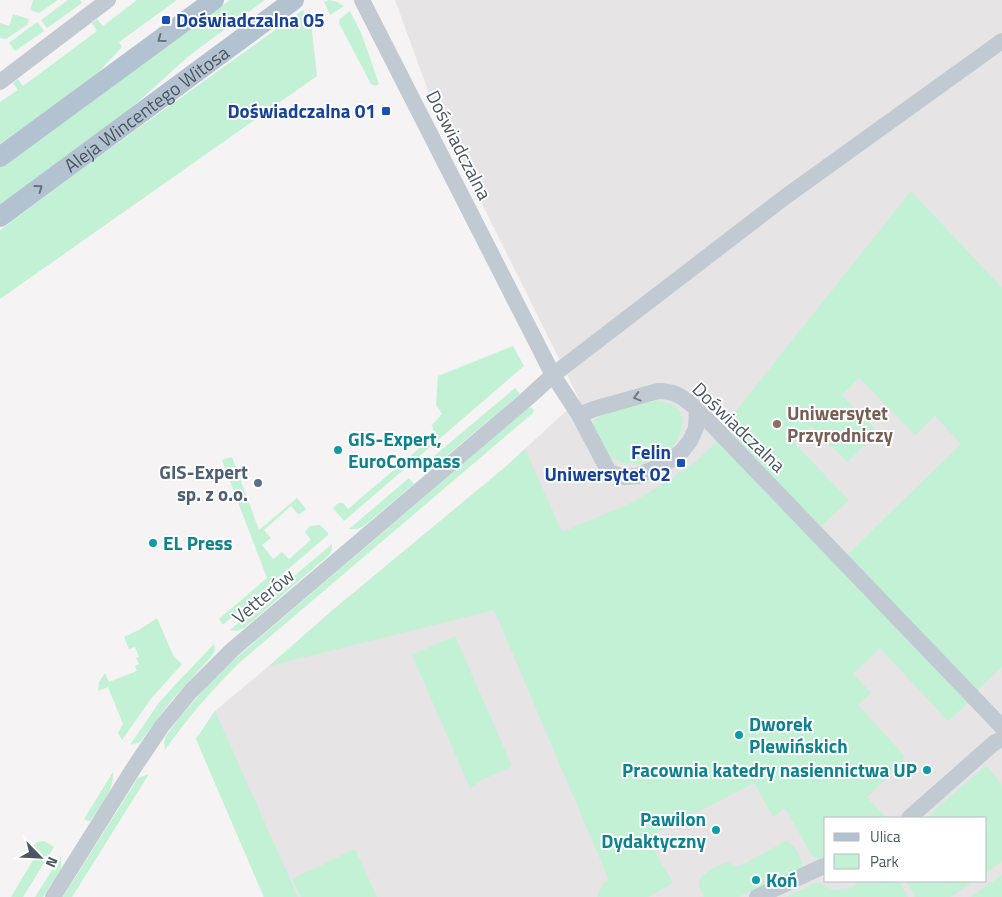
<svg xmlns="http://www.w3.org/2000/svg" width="1002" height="897" font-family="'Titillium Web',sans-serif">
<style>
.education{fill:#e6e4e5;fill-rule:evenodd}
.green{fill:#c3f1d5}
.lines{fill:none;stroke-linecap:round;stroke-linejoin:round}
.minor{stroke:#c1cad2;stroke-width:16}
.major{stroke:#b3c2d1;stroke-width:20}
.oneway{stroke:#64717d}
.oneway2{stroke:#6e7983}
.transit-dot{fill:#1a4fb4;stroke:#fff;stroke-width:2}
.education-dot{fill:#8d6e63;stroke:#fff;stroke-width:2}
.culture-dot{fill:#0f9aa8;stroke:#fff;stroke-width:2}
.service-dot{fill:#5c6f8a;stroke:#fff;stroke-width:2}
.labels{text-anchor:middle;stroke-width:4;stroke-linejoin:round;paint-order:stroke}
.transit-label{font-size:19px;font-weight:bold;fill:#164399;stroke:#fff;text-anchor:end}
.street-label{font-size:19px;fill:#4a5661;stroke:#fff}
.education-label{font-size:19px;font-weight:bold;fill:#785e54;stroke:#fff;text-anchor:start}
.culture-label{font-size:19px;font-weight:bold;fill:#0d838f;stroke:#fff;text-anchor:start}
.service-label{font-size:19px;font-weight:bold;fill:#4e5e75;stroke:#fff;text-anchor:end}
</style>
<rect width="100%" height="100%" fill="#f5f3f3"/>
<!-- education -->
<path class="education" d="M395,0H1002V897H264L196,739L215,711L269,666L334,609L503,469L579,399L434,107ZM826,818H986V881H826Z"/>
<!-- green -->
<path class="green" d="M33,0H58L39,13L30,10Z
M68,0H80L82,3L47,28L41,20Z
M137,0H177L119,42L122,47L93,78L0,144V102L18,90L13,83L18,79L23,86L97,31L92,23L97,19L103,26Z
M230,0H265L190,55L119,119L0,207V167Z
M329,0L337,2L344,6L330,15L324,2Z
M303,10L311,23L317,76L0,299V230L87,165Z
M350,11L362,35L379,84L376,86L371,84L339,23L340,19Z
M13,14L29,19L27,25L6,39L0,38V23L9,26Z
M37,22L44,31L15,51L9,43Z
M911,191L1002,288V667L976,691L847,555L961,444L935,416L915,435L859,378L842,395L878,432L847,462L811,426L794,443L849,500L819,528L724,426Z
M513,346L524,366L344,521L333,508L338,503H343L348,509L436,434L433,429L432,425L442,414L436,405L438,376Z
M515,388L520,394L432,468L427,462Z
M656,401C675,403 687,410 681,431C679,437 676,443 672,448C666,453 659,457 651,460C648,461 644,464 641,464C631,466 619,461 610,458L593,426V422L595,419C611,411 637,402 656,401Z
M531,407L534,410L533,413L239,663C212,690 187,718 165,750L164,742L166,736L180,717L212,680L229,664L527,409Z
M718,441L969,702L948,721L880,648L853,674L871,693L858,705L904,755L903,762L867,797L886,818H826V856L819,859L812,856L785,808L773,817L754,783L647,838L673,883L648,897H597L603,884L609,880L494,610L269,666L334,609L503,469L525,449L562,532L631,503L655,489L693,464Z
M232,457L259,530L297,498L306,509L300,514H298L291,506L264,530L271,538L262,545L273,559L282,552L289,559L311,540L305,532L310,526L320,525L328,533V535L224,624H222L219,619L267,578L222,460Z
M409,478L414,484L364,526L357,529H349Z
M332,544V549L329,555L244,628L237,631L230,630Z
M157,618L174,657L182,664L150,700L122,740L118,733L123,724L108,687L98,691L99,682L105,673L109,682L137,671L135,666L139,664L136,658L139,657L135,647L129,649L124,637L139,630Z
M455,636L512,766L476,783V785L470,788L412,655Z
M214,644L215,650L211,657L171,701L140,742L130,745L158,704L175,685Z
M215,711L298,897H264L196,739Z
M986,765L1002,785V861L986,873V818H926Z
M113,772C114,791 100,806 91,820L88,821L84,819Z
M149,774L72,897H63L138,778Z
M44,841L54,847L23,897H11L36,855L31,850V848L37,842Z
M786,841C796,844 803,860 801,870L738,897H704C703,894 700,889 699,885C697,874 719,866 727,862L738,867Z
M355,849L377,897H301L292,879Z
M61,856V869L43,897H35Z
M1002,875V897H971Z
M860,881H899L908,897H786L817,882L833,890L853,887Z
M906,881H974L950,897H915Z"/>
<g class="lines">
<!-- minor -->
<path class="minor" d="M362,0L553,375L579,415L609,472L624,477L638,476L671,460L682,451L690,441L696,428L697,409
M0,82L108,0
M579,415L594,409L658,391C677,391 683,398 697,409L1002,727
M909,818L994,743L1002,739
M53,897L135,766L162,726L191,691L232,650L529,397L553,375L785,197L1002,41
M757,897L826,865"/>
<!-- major -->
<g class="major">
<path d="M0,157L214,0"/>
<path id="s1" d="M0,217L294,0"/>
</g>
</g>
<!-- one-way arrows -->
<defs><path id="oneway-chevron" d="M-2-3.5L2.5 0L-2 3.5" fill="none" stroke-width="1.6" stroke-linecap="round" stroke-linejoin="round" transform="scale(1.25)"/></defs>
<g class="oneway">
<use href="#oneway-chevron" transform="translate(161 39) rotate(144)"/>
<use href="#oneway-chevron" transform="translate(39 188) rotate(-36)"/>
</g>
<use class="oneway2" href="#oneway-chevron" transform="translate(637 397) rotate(165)"/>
<!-- markers -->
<g class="transit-dot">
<rect x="161" y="15" width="10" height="10" rx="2.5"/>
<rect x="381" y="106" width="10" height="10" rx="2.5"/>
<rect x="676" y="458" width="10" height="10" rx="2.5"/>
</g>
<circle class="education-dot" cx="777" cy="424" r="5"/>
<g class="culture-dot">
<circle cx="338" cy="450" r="5"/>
<circle cx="153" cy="543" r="5"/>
<circle cx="739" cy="735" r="5"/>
<circle cx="927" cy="770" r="5"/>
<circle cx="716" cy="830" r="5"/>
<circle cx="756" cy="880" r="5"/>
</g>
<circle class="service-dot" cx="258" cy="483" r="5"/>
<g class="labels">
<!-- transit labels -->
<g class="transit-label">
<text x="176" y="27" text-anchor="start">Doświadczalna 05</text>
<text x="376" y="118">Doświadczalna 01</text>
<text x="671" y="459">Felin<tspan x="671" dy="22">Uniwersytet 02</tspan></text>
</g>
<!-- street labels -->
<g class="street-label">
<text dy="7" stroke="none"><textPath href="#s1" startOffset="182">Aleja Wincentego Witosa</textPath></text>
<text transform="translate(459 145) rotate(63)" y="7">Doświadczalna</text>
<text transform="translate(739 427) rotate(44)" y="7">Doświadczalna</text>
<text transform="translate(263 596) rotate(-40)" y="7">Vetterów</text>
</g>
<!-- education labels -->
<g class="education-label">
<text x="787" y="420">Uniwersytet<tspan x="787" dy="22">Przyrodniczy</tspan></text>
</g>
<!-- culture labels -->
<g class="culture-label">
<text x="348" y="446">GIS-Expert,<tspan x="348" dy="22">EuroCompass</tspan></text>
<text x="163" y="550">EL Press</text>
<text x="749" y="731">Dworek<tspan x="749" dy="22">Plewińskich</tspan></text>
<text x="917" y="777" text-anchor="end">Pracownia katedry nasiennictwa UP</text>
<text x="706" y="826" text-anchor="end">Pawilon<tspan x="706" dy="22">Dydaktyczny</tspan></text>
<text x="766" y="887">Koń</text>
</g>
<!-- service labels -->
<g class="service-label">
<text x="248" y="479">GIS-Expert<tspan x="248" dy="22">sp. z o.o.</tspan></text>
</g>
</g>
<!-- legend -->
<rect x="824" y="817" width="162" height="65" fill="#ffffff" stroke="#b7bbc0"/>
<rect x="834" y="833" width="25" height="8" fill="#b3c2d1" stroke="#b7bbc0"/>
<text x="870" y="842" font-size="15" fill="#4a5661">Ulica</text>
<rect x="834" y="854" width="25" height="15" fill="#c3f1d5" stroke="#b7bbc0"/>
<text x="870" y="867" font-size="15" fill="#4a5661">Park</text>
<!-- north arrow -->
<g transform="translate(40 857) rotate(114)" stroke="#ffffff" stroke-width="4" paint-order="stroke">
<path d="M0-4L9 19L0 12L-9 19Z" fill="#4a5661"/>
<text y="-8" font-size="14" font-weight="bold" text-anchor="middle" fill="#4a5661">N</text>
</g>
</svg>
